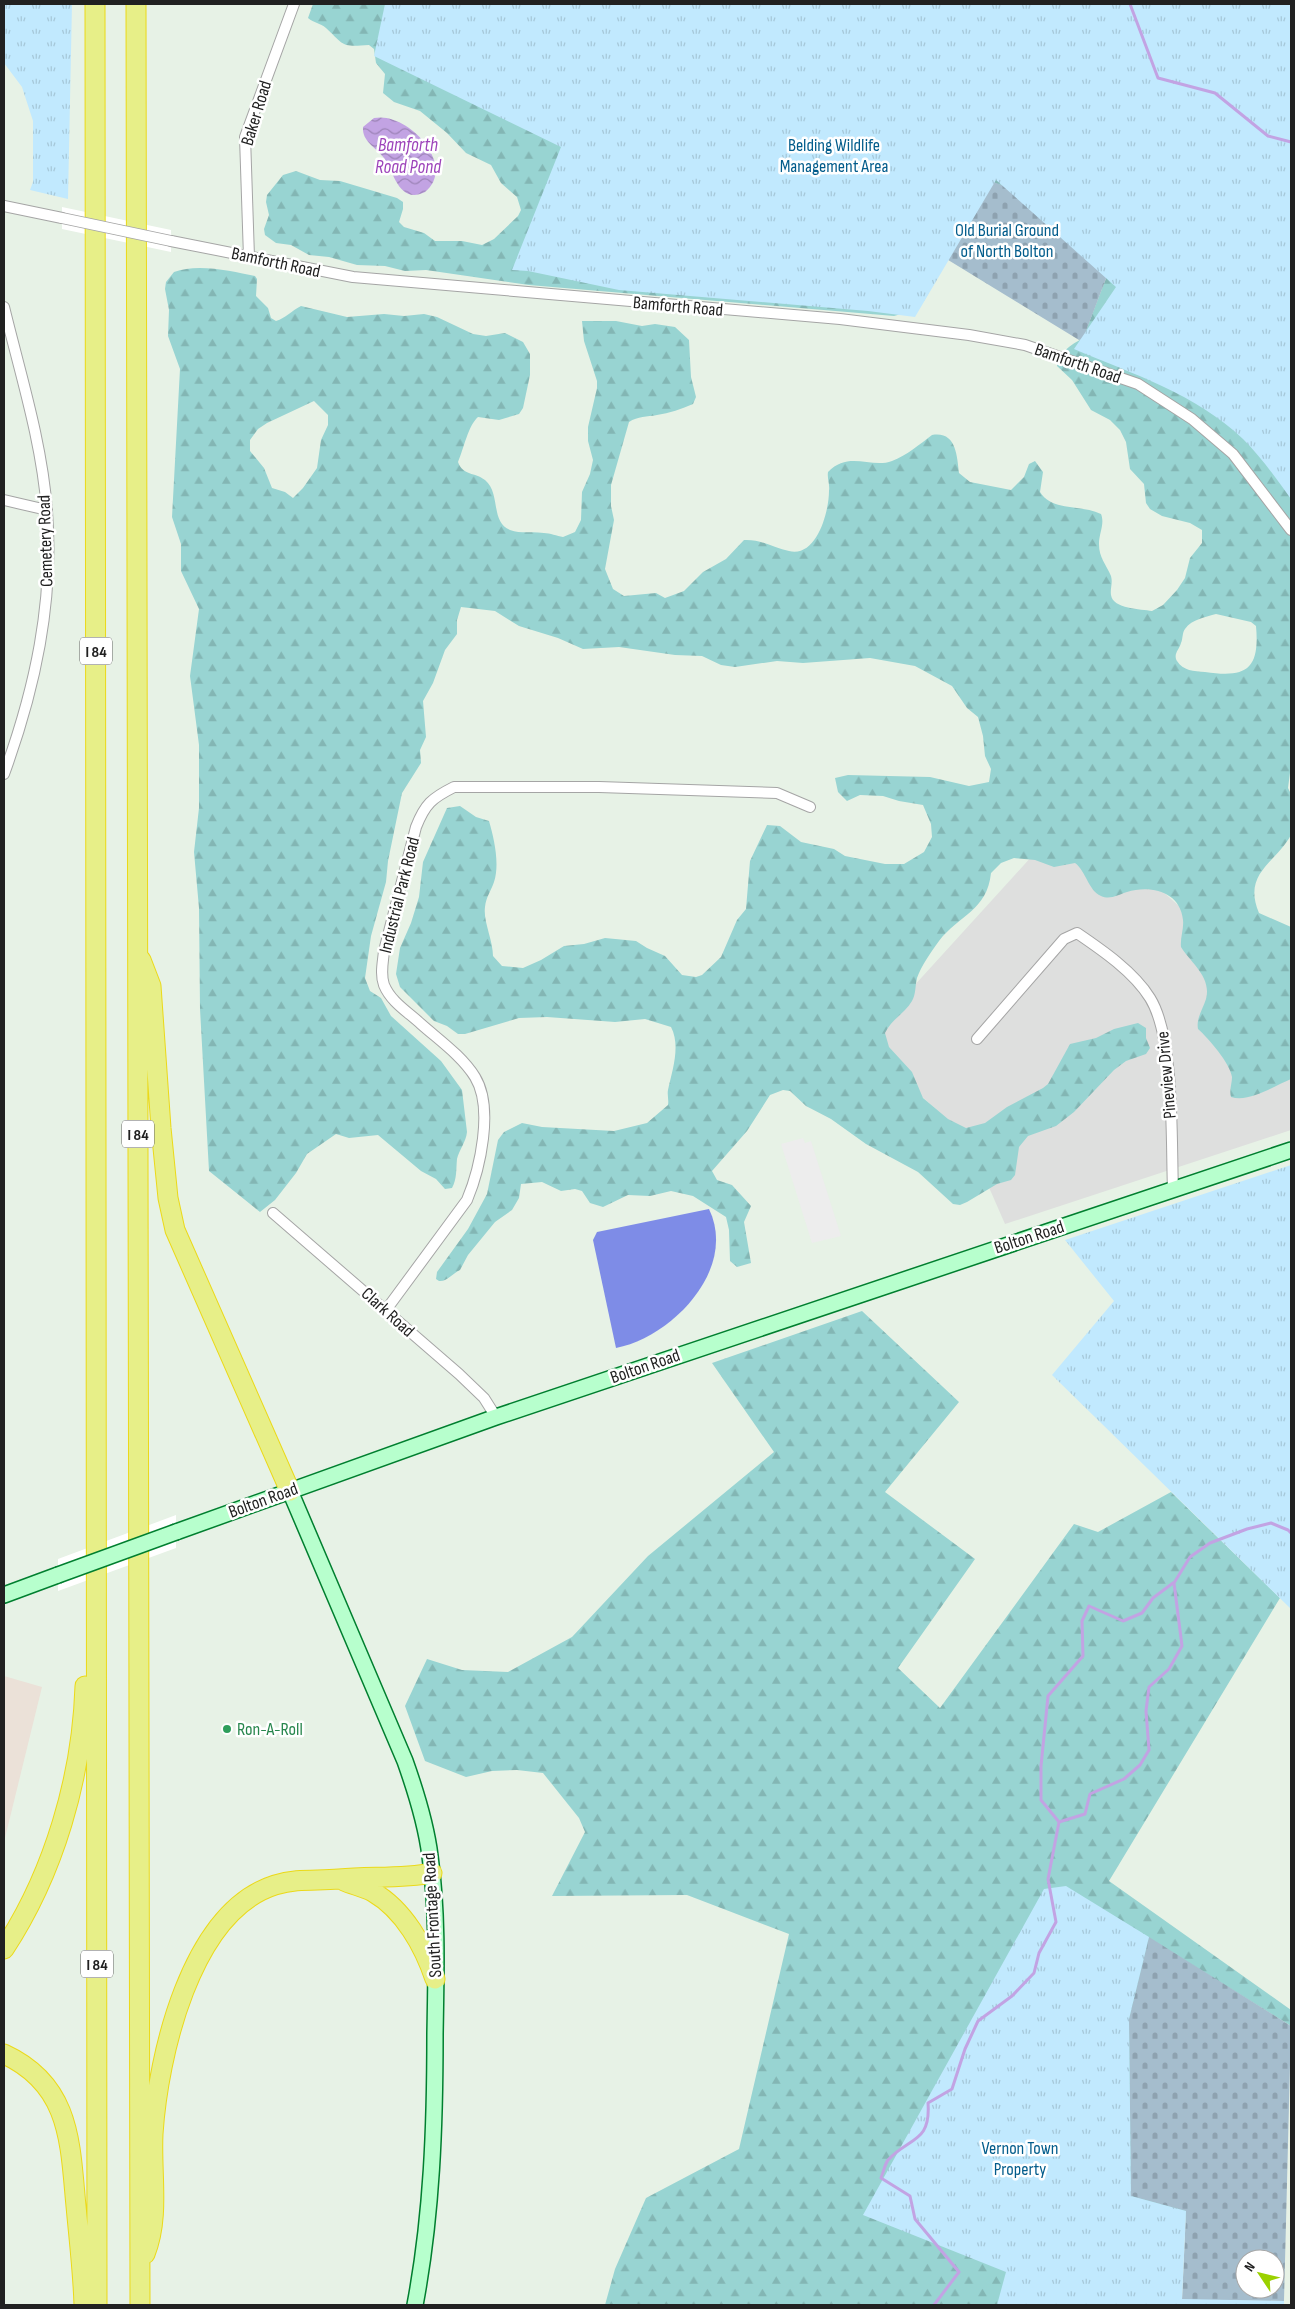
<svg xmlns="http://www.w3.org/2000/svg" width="1295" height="2309" font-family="'Sofia Sans Condensed',sans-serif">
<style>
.residential{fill:#dedfde}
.industrial{fill:#ebe1d8}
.forest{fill:url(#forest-firs);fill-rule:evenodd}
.cemetery{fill:url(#cemetery-stones);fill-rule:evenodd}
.park{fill:url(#park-tufts)}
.pitch{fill:#7e8ce7}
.parking{fill:#ededed}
.water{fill:url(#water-waves)}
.pier{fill:#fff}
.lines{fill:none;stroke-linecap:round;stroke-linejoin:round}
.stream{stroke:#c2a3e3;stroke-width:3}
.street-casing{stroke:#a5a5a5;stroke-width:12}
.secondary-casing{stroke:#007f2f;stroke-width:18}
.highway-casing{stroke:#ebd919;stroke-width:21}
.street{stroke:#fff;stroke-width:10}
.secondary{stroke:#b7ffcd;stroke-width:15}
.highway{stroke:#e7ef88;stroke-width:19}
.street-bridge-casing{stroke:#a5a5a5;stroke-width:12;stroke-linecap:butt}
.secondary-bridge-casing{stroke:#007f2f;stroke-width:18;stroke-linecap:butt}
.street-bridge{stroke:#fff;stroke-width:10}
.secondary-bridge{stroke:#b7ffcd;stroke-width:15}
.leisure-dot{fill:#2e9e5b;stroke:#fff;stroke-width:2}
.labels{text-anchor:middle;stroke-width:5;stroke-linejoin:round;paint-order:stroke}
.shield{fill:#fff;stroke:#646464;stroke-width:1}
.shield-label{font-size:16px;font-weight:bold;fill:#212121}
.street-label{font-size:18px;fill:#212121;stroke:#fff}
.park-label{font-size:18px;fill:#025c8b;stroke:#fff}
.leisure-label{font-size:18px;fill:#27864d;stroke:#fff;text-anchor:start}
.water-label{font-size:19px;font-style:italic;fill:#9d43ba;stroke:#fff}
</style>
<defs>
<pattern id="forest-firs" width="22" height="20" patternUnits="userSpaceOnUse" patternTransform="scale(1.25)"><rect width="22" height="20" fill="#98d4d2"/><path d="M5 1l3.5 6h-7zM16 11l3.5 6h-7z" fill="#83b6b4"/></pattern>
<pattern id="cemetery-stones" width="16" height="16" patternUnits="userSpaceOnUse" patternTransform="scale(1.25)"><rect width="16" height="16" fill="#a5bdcd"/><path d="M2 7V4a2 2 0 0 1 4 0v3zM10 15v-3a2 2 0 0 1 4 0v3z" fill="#8ea2b0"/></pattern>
<pattern id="park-tufts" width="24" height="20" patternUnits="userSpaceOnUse" patternTransform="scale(1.25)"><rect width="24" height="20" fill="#c1e9fe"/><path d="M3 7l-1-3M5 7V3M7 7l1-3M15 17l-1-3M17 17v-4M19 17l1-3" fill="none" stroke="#a6c8d9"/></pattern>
<pattern id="water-waves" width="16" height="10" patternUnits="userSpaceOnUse" patternTransform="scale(1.25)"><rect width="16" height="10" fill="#c2a3e3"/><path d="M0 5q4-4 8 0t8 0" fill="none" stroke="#9d84b8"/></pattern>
</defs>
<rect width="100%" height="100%" fill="#e7f2e6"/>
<!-- residential -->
<path class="residential" d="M1073,811L1209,933L1291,1043V1130L1005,1224L967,1137L862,1043Z"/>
<!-- industrial -->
<path class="industrial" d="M4,1676L42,1687L4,1842Z"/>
<!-- forest -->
<path class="forest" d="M313,4H1291V765L1288,788L1291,794V835C1276,863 1242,873 1259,913L1291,927V1079C1274,1086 1249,1103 1231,1097C1229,1090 1232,1084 1232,1077C1230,1063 1209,1039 1198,1029C1196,1018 1203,1009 1206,999C1212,977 1190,962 1181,947C1180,938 1184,929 1183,920C1180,891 1150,885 1127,892C1118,895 1110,900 1101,896C1088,890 1086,871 1075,863L1054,867L1035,860L1014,858L1001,863L991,873C987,911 959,915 939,941C931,952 921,966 917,978C915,986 916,994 912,1001C905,1013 891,1020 885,1033L889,1047L912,1072L923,1098L948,1119L966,1128L985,1123L1007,1107L1043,1088L1048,1084L1070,1044L1096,1038L1114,1029L1138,1023L1146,1028V1038L1150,1048L1146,1054L1126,1061L1114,1070L1074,1112L1056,1126L1028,1136L1019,1147L1015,1175L1011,1180L997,1184L967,1202L960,1205L953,1204L918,1172L866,1144L831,1119L806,1106L790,1091L783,1090L770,1095L747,1131L712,1171L717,1180L732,1185L751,1206L744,1222L751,1263L737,1267L730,1261L729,1230L726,1217L693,1196L671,1191L650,1196L628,1195L603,1207L590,1203L582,1191L575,1189L561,1191L542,1182L521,1184L519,1198L512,1210L495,1222L468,1255L460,1270C453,1273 447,1282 439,1281L436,1279L437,1272L468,1229L487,1194L498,1140L504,1132L522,1123L542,1127L614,1131L647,1123L668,1105C669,1100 667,1095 668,1090C672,1071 681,1046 671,1027L645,1019L615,1022L547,1017L519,1018L465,1034H458L447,1026L434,1021L400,987L396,974L400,948L411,923L419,897L423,862L447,808L460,806L476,817L489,821C494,838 500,864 494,882C491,891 486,897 485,907C483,921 493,940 493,956L502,966L523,968L541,960L564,946L584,944L605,938L636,941L647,948L665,956L682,975L696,977L702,975L721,957L737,920L746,909L750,861L767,825L780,826L801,842L834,849L845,856L885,864H904L924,852L932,837L931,824L923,805L899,801L883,796L860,795L847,801L838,792L835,778L848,775L930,777L969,786L989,782L991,769L985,756L983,736L978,717L967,708L952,686L915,666L870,658L803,663L777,661L735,667L721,665L702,656L675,655L619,647L583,649L558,638L519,626L495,611L461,607L457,620V634L445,650L433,683L423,701L426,737L420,750L421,763L402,793L388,861L386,882L371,936L365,978L370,991L381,998L391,1016L441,1061L462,1090L467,1132C466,1142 459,1150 457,1159C456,1169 457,1179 452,1188L445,1189L436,1179L421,1171L378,1135L349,1138L336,1134L307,1154L296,1173L275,1200L260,1212L209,1171L200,1009L199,908L194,852L199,808V745L190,676L199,609L181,571V544L172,517L180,369L168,336L169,310L165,289L166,282L174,272C197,263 232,271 255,276L257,279L256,296L268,308L271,318L276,321C286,318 291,311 301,306L347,317L384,314L404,316L424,314L437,317L473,334L486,336L505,333L523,342L530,354V375L523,408L519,414L499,420L478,417C468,426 464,448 458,462C463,476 475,472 485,480C501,493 490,522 510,530C521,534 532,531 544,533C550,533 557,536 563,537L575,532L581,520L582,492L590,474L593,460L588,441V427L597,388V381L584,341L582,321H616L642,326L655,324L675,327L689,340L691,377L696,397L693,404C682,409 669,413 657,415C647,417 638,416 629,422L611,485V506L614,520L605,569L613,589L624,596L656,593L665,598L684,591L703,572L726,559L744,540C761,539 774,548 789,551C817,558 829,511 829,491C830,484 827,479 828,472C849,450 871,469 892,461C906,456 920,444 932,435C956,431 957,455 959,473L970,482L1011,490L1024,477L1029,464L1035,461L1043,472L1040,492C1052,512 1081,504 1101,514C1105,524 1099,533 1099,544C1099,558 1106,564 1111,576C1113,583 1110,589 1111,595C1113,609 1141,609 1152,611L1163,605L1177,590L1185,578L1190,558L1202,543V530L1190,523L1162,516L1150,509L1146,503L1144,484L1130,469L1126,442L1120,430L1110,420L1091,410L1072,380L1057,366C1059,352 1071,345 1083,338L1110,268L990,181L924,301L908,312L894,316L529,285L426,270L405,271L385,266L357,265L329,257L309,255L291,245L276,243L265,235L264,229L269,215L266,202L267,195L283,175L296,171L320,180L340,181L397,198L403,202V209L399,222L404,227L424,233L435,241H462L482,245L494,239L518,216L521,210L517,197L501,183L491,165L466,153L447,133L420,111L394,102L383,93L385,74L376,63L374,49L369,45C341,47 345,46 326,28C320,23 314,23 308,18ZM314,401L328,415V425L321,440L317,468L303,488L293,498L285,492L272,488L264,468L250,451V440L258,429L267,423ZM1216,614L1251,622L1256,626C1260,670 1246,678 1205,672C1194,671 1183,671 1177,661C1173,654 1179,650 1181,643C1183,639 1182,633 1185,629C1192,619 1206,617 1216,614Z
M862,1311L959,1402L885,1492L975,1559L898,1668L940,1708L1074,1524L1098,1532L1171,1492L1280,1598L1109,1881L1291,2010V2026L1149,1938L1186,2211L1179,2305H605L615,2269L646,2198L739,2149L789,1934L687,1895L552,1896L585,1832L579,1818L543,1773L517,1770L492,1771L466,1777L425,1761L405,1706L427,1659L462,1670L508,1672L572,1637L648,1556L774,1452L712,1363Z"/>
<!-- cemetery -->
<path class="cemetery" d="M990,181L1017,190L1110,268L1083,339L1079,340L940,255Z
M1149,1937L1291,2026L1284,2301L1182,2300L1186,2211L1131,2196L1129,2019ZM1245,2259H1275V2289H1245Z"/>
<!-- park -->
<path class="park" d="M4,4H72L68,199L30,190L33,182V121L22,87L4,63Z
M385,4H1291V499C1276,478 1261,457 1243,439C1196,394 1133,374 1074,349L1116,287L996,180L915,317L868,311L619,290L528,271L512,270L561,147L374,56Z
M1291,1165V1609L1052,1375L1114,1301L1065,1240Z
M1066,1886L1149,1937L1129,2019L1131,2196L1186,2211L1182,2299L1284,2301V2305H997L1006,2272L863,2215L1044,1889Z"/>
<!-- pitch -->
<path class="pitch" d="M709,1209C738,1269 672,1337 616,1348L593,1240L597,1232Z"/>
<!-- parking -->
<path class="parking" d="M803,1138L805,1143L811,1141L841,1236L812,1243L781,1144Z"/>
<!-- water -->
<path class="water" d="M374,118C408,111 458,166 425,192C399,205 394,172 384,158C376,147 362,142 363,127Z"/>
<!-- pier -->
<path class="pier" d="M62,207L171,230V252L62,229Z
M176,1515V1548L58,1591V1559Z"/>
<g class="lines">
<!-- stream -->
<path class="stream" d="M1130,4L1158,78L1215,93L1268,136L1291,142
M1059,1822L1041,1800V1766L1048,1696L1083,1656L1082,1621L1089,1606L1123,1621L1142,1613L1153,1598L1173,1583
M934,2305L959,2272L915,2219L910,2196L881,2178C883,2173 885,2164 888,2160C909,2137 931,2143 928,2103L952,2089L965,2049L978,2021L1012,1996L1034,1973L1039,1953L1056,1922L1048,1879L1059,1822L1085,1814L1090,1794L1124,1779L1140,1765L1149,1750L1146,1711L1149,1687L1169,1669L1182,1646L1174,1583L1190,1557L1210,1543L1247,1529L1271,1523L1288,1530L1291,1533"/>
<defs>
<path id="street" d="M4,206L62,218
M171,241L353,277L840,319L969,335L1025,345L1138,384L1192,419L1233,454L1291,530
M249,257L245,137L294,4
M4,307C20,373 42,442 47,511C54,602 35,689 4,774
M4,500L47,510
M977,1039L1064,939L1077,933C1102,950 1134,972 1150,998C1175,1038 1171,1141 1173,1190
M273,1213L459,1374L484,1398L496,1417
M386,1310L467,1200C480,1169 494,1108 475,1077C462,1056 439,1040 421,1024C408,1012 391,1002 384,985C380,974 383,962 384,951L416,827C425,804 432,798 454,787H599L777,793L810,807"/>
<path id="secondary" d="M290,1491L405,1761C416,1792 426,1823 430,1856C438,1915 436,1975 435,2034C435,2125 432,2215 415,2305
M176,1532L496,1417L1291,1150
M4,1595L58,1575"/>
<path id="highway" d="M95,4L97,2305
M136,4L140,2305
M141,960L151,986L161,1128L168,1198L175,1230L290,1491
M344,1881C353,1885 364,1887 373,1892C404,1910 424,1946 435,1979
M4,1949C54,1873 82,1777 85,1686
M4,2054C71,2085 70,2143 76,2206C79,2239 83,2272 84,2305
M145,2254C160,2217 151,2174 153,2134C158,2057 190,1912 275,1885C298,1878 316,1881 339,1879C369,1876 402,1879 432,1873"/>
</defs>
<!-- street casing -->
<use href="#street" class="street-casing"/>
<!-- secondary casing -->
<use href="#secondary" class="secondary-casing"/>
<!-- highway casing -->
<use href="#highway" class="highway-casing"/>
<!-- street -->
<use href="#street" class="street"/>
<!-- secondary -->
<use href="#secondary" class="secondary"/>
<!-- highway -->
<use href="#highway" class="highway"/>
<defs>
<path id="street-bridge" d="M62,218L171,241"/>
<path id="secondary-bridge" d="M58,1575L176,1532"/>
</defs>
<!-- street-bridge casing -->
<use href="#street-bridge" class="street-bridge-casing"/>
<!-- secondary-bridge casing -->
<use href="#secondary-bridge" class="secondary-bridge-casing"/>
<!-- street-bridge -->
<use href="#street-bridge" class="street-bridge"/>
<!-- secondary-bridge -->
<use href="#secondary-bridge" class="secondary-bridge"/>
</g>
<!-- markers -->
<circle class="leisure-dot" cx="227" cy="1729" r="5"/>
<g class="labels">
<!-- shield labels -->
<g class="shield">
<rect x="80" y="637.5" width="32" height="27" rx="4"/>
<rect x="122" y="1120.5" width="32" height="27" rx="4"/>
<rect x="81" y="1950.5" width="32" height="27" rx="4"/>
</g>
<g class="shield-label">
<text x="96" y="657">I 84</text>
<text x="138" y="1140">I 84</text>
<text x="97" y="1970">I 84</text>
</g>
<!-- street labels -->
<g class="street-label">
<text transform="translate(256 113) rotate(-73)" y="6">Baker Road</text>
<text transform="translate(276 262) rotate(12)" y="6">Bamforth Road</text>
<text transform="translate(678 306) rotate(5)" y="6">Bamforth Road</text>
<text transform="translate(1078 363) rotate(19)" y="6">Bamforth Road</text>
<text transform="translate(45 541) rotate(-92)" y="6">Cemetery Road</text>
<text transform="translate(399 895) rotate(-76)" y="6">Industrial Park Road</text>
<text transform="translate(1166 1075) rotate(-95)" y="6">Pineview Drive</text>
<text transform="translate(1029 1237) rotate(-18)" y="6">Bolton Road</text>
<text transform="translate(388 1312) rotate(42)" y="6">Clark Road</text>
<text transform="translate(645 1366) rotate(-19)" y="6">Bolton Road</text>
<text transform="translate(263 1500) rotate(-20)" y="6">Bolton Road</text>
<text transform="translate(432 1915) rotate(-93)" y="6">South Frontage Road</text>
</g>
<!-- park labels -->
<g class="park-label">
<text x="834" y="151">Belding Wildlife<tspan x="834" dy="21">Management Area</tspan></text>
<text x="1007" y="236">Old Burial Ground<tspan x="1007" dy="21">of North Bolton</tspan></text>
<text x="1020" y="2154">Vernon Town<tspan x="1020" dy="21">Property</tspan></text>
</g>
<!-- leisure labels -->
<g class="leisure-label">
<text x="237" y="1735">Ron-A-Roll</text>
</g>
<!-- water labels -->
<g class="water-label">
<text x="408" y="151">Bamforth<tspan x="408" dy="22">Road Pond</tspan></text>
</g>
</g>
<!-- border -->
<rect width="1295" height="2309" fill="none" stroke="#212121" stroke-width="10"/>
<!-- north arrow -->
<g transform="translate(1260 2274) rotate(305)"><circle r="24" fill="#ffffff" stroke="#a6a6a6"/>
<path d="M0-4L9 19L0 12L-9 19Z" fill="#9bd100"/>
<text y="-8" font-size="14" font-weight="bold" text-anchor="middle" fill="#212121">N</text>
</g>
</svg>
